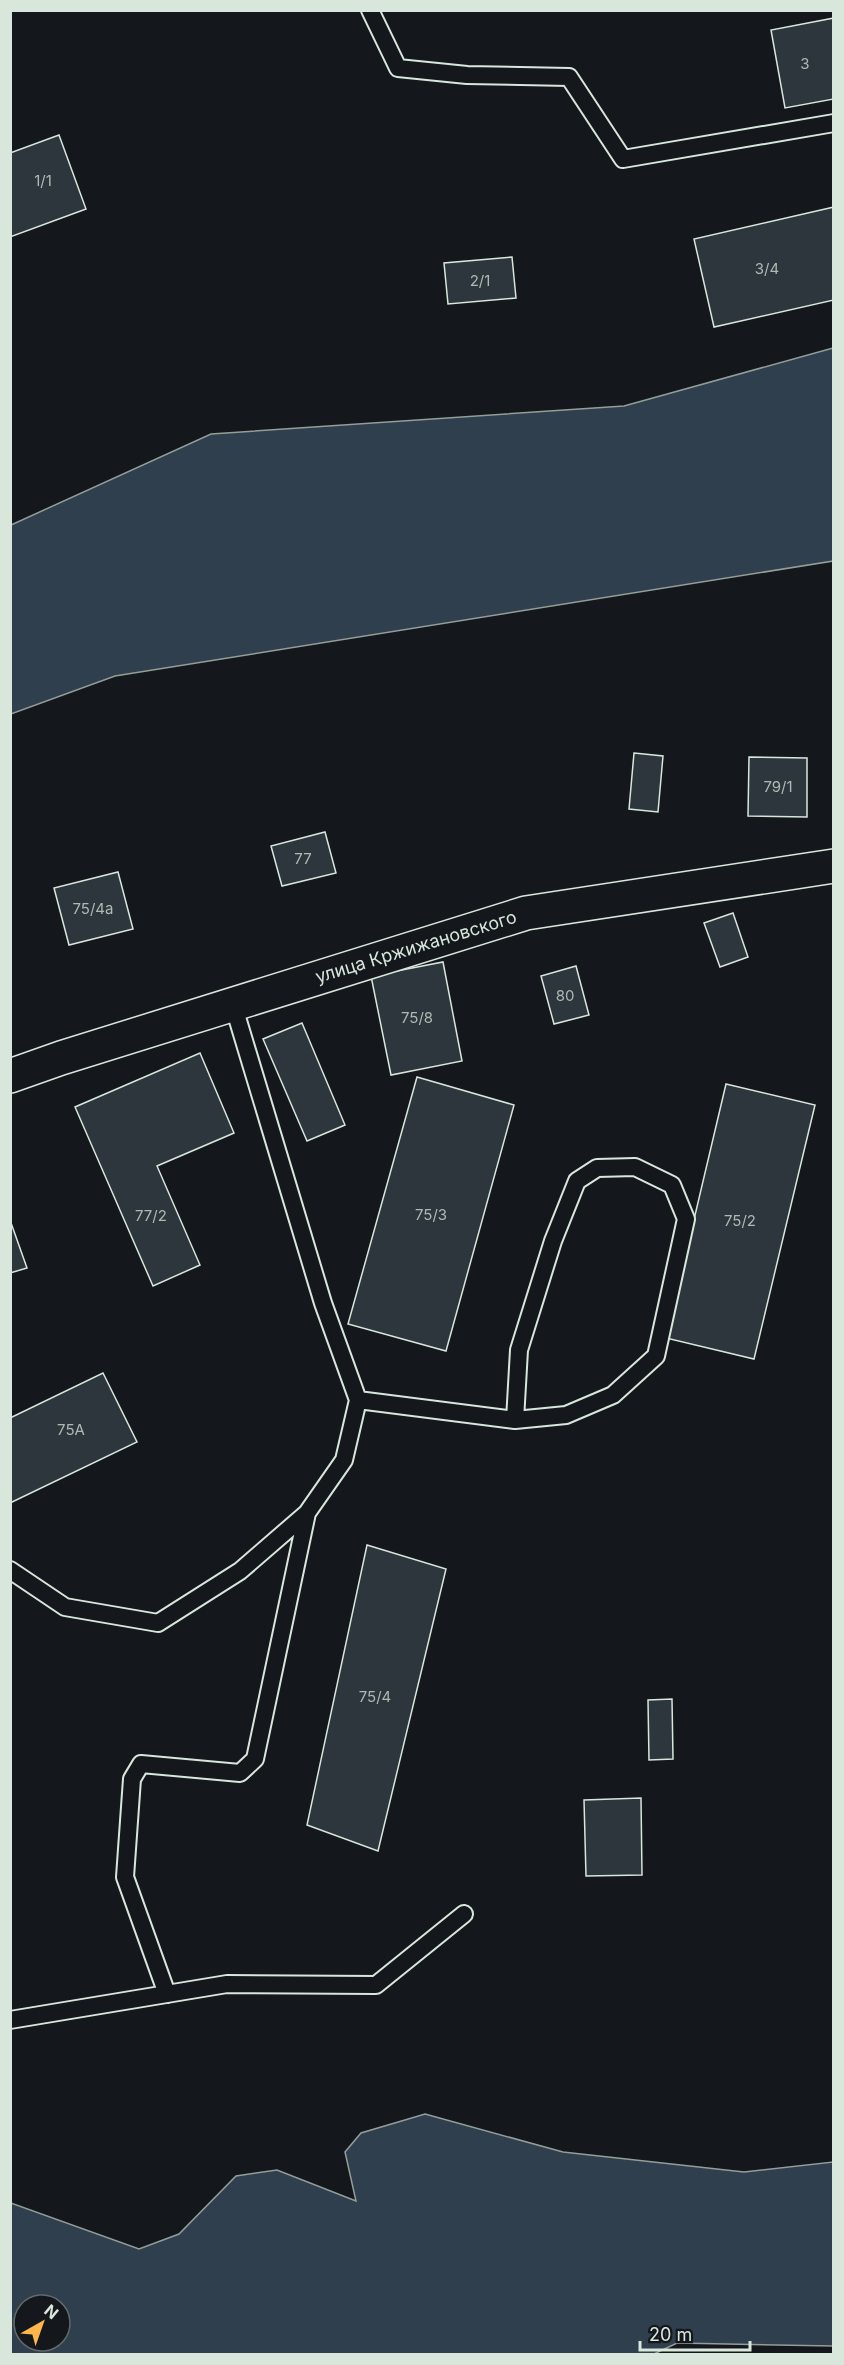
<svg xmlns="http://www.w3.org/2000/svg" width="844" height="2365" font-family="Inter,sans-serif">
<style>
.water{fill:#2f3f4d;stroke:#939e99;stroke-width:1.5;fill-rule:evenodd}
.building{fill:#2c363c;stroke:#d8e6dc;stroke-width:1.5}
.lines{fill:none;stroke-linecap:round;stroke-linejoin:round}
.lane-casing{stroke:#d8e6dc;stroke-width:20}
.street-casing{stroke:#d8e6dc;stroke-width:36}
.lane{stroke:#14181c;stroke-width:16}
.street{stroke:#14181c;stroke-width:33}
.labels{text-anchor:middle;stroke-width:4.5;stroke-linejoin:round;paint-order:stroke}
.number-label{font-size:15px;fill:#adbab4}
.street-label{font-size:18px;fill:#d8e6dc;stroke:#14181c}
</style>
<rect width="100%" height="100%" fill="#14181c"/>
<!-- water -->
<path class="water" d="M833,348V561L115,676L11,714V525L211,434L624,406Z
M425,2114L563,2152L744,2172L833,2162V2346L677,2343L654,2354H11V2203L139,2249L179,2234L236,2176L277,2170L356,2201L345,2152L361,2133ZM24,2305H60V2341H24Z"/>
<!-- building -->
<path class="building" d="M834,18V99L785,108L771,30Z
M59,135L86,209L10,237V153Z
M834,207V300L714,327L694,239Z
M512,257L516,298L448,304L444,263Z
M634,753L663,756L658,812L629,809Z
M749,757L807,758V817L748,816Z
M325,832L336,873L282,886L271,846Z
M118,872L133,929L69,945L54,888Z
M733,913L748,957L720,967L704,923Z
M443,962L462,1061L391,1075L371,976Z
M576,966L589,1015L554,1024L541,976Z
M302,1023L345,1125L307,1141L263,1039Z
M200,1053L234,1133L157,1166L200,1265L153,1286L75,1107Z
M417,1077L514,1105L446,1351L348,1324Z
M726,1084L815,1105L754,1359L666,1338Z
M10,1220L27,1268L10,1273Z
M103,1373L137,1442L10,1503V1418Z
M367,1545L446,1569L378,1851L307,1825Z
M672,1699L673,1759L649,1760L648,1700Z
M641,1798L642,1875L586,1876L584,1800Z"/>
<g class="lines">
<defs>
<path id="lane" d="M370,10L398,68L467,75L569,77L623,159L834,123
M358,1400L515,1420L566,1415L613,1395L656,1356L686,1219L672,1185L635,1167L597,1168L577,1181L553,1241L519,1350L515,1420
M10,1570L65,1607L158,1623L240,1571L307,1513L344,1460L358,1400L323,1303L233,1004
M167,1994L125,1877L132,1779L141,1764L240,1773L255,1759L307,1513
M10,2020L227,1984L376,1985L464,1914"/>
<path id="street" d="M10,1076L61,1058L526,913L834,866"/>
</defs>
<!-- lane casing -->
<use href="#lane" class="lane-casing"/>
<!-- street casing -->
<use href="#street" class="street-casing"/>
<!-- lane -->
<use href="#lane" class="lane"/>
<!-- street -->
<use href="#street" class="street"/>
</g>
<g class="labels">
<!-- number labels -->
<g class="number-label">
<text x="805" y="69">3</text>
<text x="43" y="186">1/1</text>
<text x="767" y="274">3/4</text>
<text x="480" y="286">2/1</text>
<text x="778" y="792">79/1</text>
<text x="303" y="864">77</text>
<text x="93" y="914">75/4а</text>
<text x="565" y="1001">80</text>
<text x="417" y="1023">75/8</text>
<text x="431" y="1220">75/3</text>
<text x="151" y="1221">77/2</text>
<text x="740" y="1226">75/2</text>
<text x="71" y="1435">75А</text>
<text x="375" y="1702">75/4</text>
</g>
<!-- street labels -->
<g class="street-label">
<text transform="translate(416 947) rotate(-17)" y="6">улица Кржижановского</text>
</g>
</g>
<!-- border -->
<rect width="844" height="2365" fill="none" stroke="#d8e6dc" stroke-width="24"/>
<!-- north arrow -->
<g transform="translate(42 2323) rotate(40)"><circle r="28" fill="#14181c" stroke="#626a69" stroke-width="1.5"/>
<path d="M0-4.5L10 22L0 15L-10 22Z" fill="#ffb74d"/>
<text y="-9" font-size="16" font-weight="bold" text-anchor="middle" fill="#d8e6dc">N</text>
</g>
<!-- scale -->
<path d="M640 2341v9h110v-9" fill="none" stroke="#d8e6dc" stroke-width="3"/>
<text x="649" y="2341" font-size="18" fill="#d8e6dc" stroke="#14181c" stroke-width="4.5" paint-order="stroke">20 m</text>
</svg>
